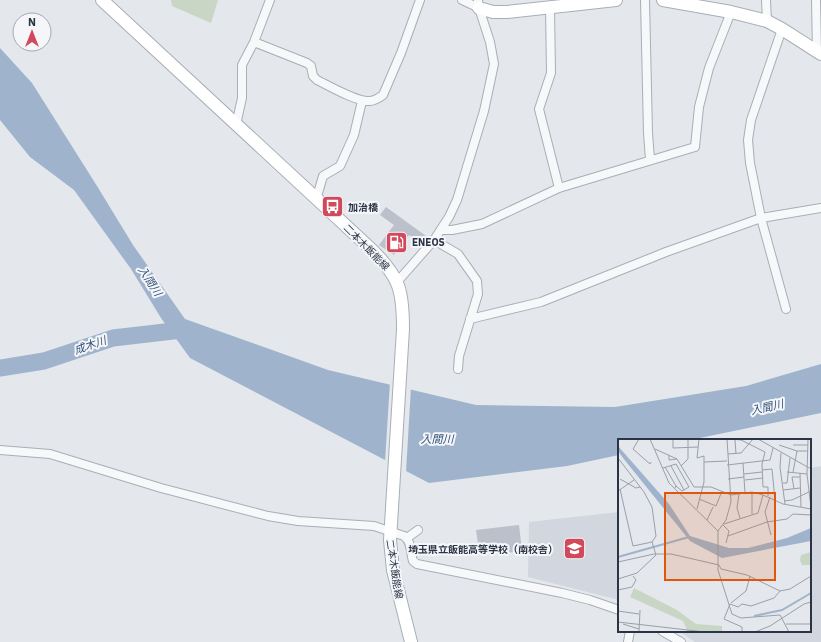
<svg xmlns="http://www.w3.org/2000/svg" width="821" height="642" font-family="'IBM Plex Sans','Noto Sans JP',sans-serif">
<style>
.built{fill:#d2d6de}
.green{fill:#c9d6c5}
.water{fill:#9fb4cc}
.pier{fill:#e4e7ec}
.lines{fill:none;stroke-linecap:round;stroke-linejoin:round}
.river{stroke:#9fb4cc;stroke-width:17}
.building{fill:#bbc0ca}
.street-casing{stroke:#a9aeb7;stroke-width:10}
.secondary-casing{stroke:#a9aeb7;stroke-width:14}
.street{stroke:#f7f8fa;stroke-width:8}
.secondary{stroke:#fff;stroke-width:12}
.labels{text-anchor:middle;stroke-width:4;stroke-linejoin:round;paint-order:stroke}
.poi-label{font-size:10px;font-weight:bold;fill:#2b3445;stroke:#f4f6f9;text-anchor:start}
.street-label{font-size:10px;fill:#2b3445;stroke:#f4f6f9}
.water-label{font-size:11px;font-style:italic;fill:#34527a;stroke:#f4f6f9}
.inset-river{fill:none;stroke:#9fb4cc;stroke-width:2}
.inset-road{fill:none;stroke:#9a9fa9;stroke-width:1}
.view{fill:#df570f;fill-opacity:0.15;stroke:#df570f;stroke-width:2}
.inset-edge{fill:none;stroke:#2b3445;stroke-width:2}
</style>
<rect width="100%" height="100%" fill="#e4e7ec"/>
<!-- built -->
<path class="built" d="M821,466V642H695L679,631H810V468Z
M619,512V600L528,577L529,522Z"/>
<!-- green -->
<path class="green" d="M171,0H218L211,23L172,6Z"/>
<!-- water -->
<path class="water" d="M0,48L32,83L97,186L133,245L185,319L328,370L476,405L615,407L746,386L821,364V413L690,440H619V455L567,466L429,483L190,358L161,318L131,269L74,190L30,157L0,120Z"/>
<!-- pier -->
<path class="pier" d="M390,382L411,387L406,472L385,462Z"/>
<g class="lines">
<!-- river -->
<path class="river" d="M0,368L44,361L113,338L182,330"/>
</g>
<!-- building -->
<path class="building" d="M386,207L426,236L421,244L409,235L394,255L379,245L394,225L380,215Z
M519,525L522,551L507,553V548L479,551L476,530Z"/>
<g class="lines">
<defs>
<path id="street" d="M462,0L479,8
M645,0L648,133L650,160
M766,0L767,21
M816,0L817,52
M550,8L551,73L539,109L559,188
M782,29L751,120L748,140L750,163L761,218L786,309
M254,42L307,63L311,66L313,76L317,80C329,86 357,102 369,101C375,101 379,98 383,95L401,53L420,0
M236,125L242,98V65L254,42L270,0
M316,200L323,176L340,166L354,135L362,101
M441,230H452L482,224L559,188L695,147L699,107L709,68L731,12
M434,240L458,254L477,281L478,294L459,356L458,369
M397,282L434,240L449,217L457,200L484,111L494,64L490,42L479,8L478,0
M470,319L541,302L666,252L761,218L821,208
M0,450L50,454L161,488L268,516L298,521L374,526L404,536C412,542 410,552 413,561L417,564L562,593L590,600L619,610
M407,538L418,530
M662,631L681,642
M628,642L630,631"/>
<path id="secondary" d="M102,0L373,251C400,278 403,291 403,329L390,540L393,570L411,642
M663,0L731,12L767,21L782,29L821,54
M479,8L493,12H507L616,0"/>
</defs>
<!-- street casing -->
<use href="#street" class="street-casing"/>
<!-- secondary casing -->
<use href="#secondary" class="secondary-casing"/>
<!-- street -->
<use href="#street" class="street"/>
<!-- secondary -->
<use href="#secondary" class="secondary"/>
</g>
<!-- icons -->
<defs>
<symbol id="bus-square" viewBox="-11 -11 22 22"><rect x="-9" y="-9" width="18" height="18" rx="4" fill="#d1495b" stroke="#f4f6f9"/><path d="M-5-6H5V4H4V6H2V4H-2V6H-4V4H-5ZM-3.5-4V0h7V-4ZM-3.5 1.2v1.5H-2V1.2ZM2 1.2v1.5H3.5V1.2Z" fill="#fff"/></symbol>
<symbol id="fuel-square" viewBox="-11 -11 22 22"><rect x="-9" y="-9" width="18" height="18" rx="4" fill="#d1495b" stroke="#f4f6f9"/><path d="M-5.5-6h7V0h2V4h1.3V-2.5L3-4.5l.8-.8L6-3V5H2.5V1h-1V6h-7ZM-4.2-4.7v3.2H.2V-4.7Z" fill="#fff"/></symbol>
<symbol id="school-square" viewBox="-11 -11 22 22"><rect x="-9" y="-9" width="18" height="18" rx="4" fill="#d1495b" stroke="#f4f6f9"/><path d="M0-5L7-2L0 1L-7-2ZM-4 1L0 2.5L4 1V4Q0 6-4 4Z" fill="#fff"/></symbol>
</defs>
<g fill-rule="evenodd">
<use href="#bus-square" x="320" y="194" width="25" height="25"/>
<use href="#fuel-square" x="384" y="230" width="25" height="25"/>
<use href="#school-square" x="562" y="536" width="25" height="25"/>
</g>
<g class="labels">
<!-- poi labels -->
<g class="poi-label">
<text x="348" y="211">加治橋</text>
<text x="412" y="246">ENEOS</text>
<text x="558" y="553" text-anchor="end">埼玉県立飯能高等学校（南校舎）</text>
</g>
<!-- street labels -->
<g class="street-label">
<text transform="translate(367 247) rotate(45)" y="4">二本木飯能線</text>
<text transform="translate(395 569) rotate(81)" y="4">二本木飯能線</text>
</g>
<!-- water labels -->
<g class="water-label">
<text transform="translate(150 281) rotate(57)" y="4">入間川</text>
<text transform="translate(90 345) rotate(-19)" y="4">成木川</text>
<text transform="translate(767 407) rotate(-13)" y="4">入間川</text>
<text x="437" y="443">入間川</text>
</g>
</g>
<!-- overview -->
<g transform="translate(618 439)">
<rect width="193" height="193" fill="#e4e7ec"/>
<path d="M193,113V126H184L182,121L183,116ZM16,149L59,171L78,185L104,187V193H70L65,182L12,158Z" fill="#c9d6c5"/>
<path d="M0,7L51,65L72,97L111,109H130L169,99L193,89V102L104,119L72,102L5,19L0,12Z" fill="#9fb4cc"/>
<path class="inset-river" d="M0,118L71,98M136,177L164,171L193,154"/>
<path class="inset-road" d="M21,0L15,10L32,25L33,23M32,0L51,44L100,92V131L114,175L123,179L162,176L171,193M55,0V9L80,8M81,0L79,19L86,17V23L109,22M114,0L123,1L147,13L144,25L145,48H150V57M140,0L193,30M190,0L189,35L193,69M117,1L118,15M161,6L179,12H190M175,6H190M37,10L59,20L76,48H93L113,56L134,53L145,56L165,65L193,70M163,14L162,28L167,65M110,15L123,14L135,0M51,16V21L59,20M0,19L26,53L34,68L38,97L34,103L38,116M125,24L127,54M109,26L152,21L155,9M53,27L66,51M63,27L70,20V0M47,28L58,47M45,29L58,25L71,48L64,52L58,47L57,49M144,31L154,30L157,61M169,33L189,35M175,33L179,12M182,34L183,68M126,35L144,33M2,40L18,49L22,48M110,40L126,38M127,41L145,39M165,44H169L172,19M2,50L15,107L34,103M176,50L174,38H182M165,51L182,49M0,52L16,41M134,53V75M121,55L119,69L122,79M152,58L147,73L153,96M81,60L98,67L104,52M166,62L174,61L193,52M79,70L86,43V23M89,81L95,68M106,85L140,74L145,56M105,86L111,92L108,104M100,92L108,81L113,63L109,0M110,97L149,83L169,80L175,75L193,76M0,123L36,115H53L101,126L103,130L129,136L162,152L172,150L193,137M0,140L19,134L38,116M0,151L14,148L18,141L15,137M113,164L128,152L132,137M0,172L21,175M0,183L87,193M5,185L21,190M168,185H193M21,193L22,171M124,193V188L106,180L112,165L120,168L124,165L133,167L156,159L162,152M137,193L152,187L186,165L193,163"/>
<path class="view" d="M47,54H157V141H47Z"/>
<rect width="193" height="193" class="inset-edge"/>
</g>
<!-- north arrow -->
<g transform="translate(32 32)"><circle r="19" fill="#f4f6f9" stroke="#a4a8b1"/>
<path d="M0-3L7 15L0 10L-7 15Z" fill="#d1495b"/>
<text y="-6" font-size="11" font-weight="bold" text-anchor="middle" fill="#2b3445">N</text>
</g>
</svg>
